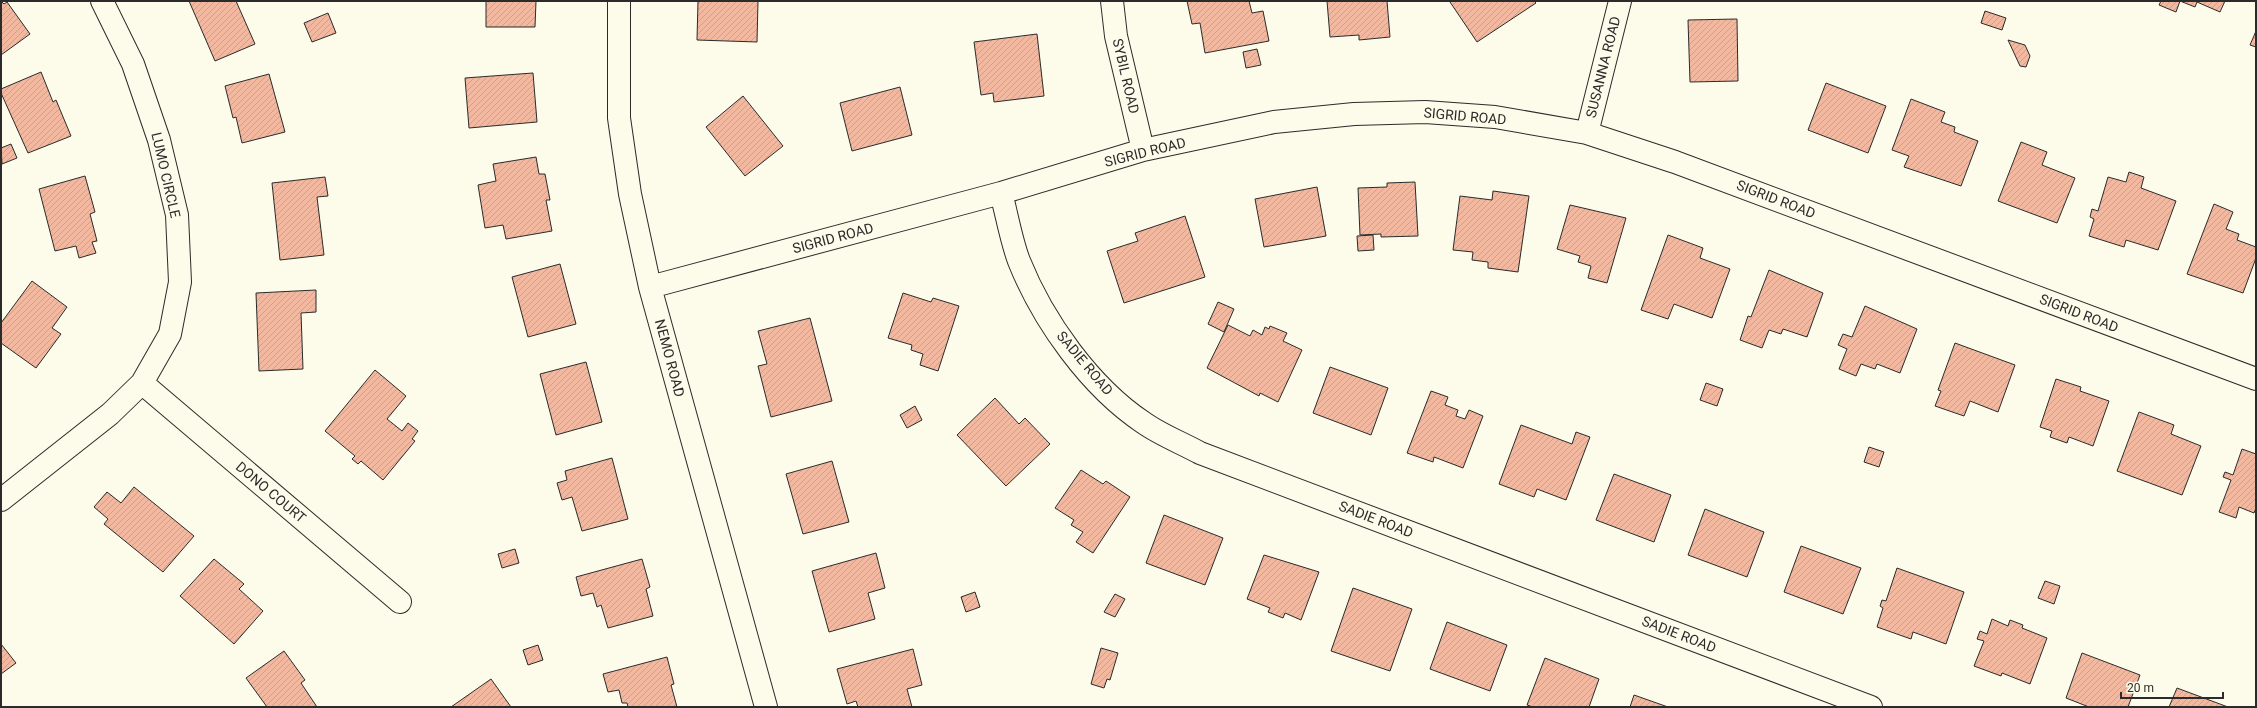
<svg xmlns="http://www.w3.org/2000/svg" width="2257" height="708" font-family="Roboto,sans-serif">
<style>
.building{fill:url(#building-hatch);stroke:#2b2b2b}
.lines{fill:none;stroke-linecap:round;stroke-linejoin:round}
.street-casing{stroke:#2b2b2b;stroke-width:24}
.street{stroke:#fdfbea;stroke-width:22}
.labels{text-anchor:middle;stroke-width:3;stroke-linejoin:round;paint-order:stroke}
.street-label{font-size:14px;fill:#2b2b2b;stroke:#fdfbea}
</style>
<defs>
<pattern id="building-hatch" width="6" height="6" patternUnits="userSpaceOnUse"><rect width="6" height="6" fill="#f2b8a0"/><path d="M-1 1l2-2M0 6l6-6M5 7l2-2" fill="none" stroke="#d09e8a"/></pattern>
</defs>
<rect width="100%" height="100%" fill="#fdfbea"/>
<!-- building -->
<path class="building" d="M1,1L4,4L7,2L30,34L1,55Z
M189,1H236L255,44L215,61Z
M486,1H536L535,27H486Z
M698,1H758L757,42L697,40Z
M1187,1H1249L1252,13L1263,11L1269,41L1205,53L1200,23L1192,24Z
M1327,1H1387L1390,37L1359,40V35L1330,37Z
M1452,1H1534L1536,3L1477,42L1450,2Z
M2161,1H2225L2220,12L2197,2L2195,7L2180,1L2176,12L2159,5Z
M1985,11L2006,18L2002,30L1981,23Z
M328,13L336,33L312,42L304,23Z
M1737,19L1738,81L1690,82L1688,20Z
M2256,31V47L2250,45Z
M1037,34L1044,96L994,102L993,93L981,95L974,42Z
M2008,40L2025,45L2030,56L2026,67L2020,66Z
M1257,49L1261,65L1246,68L1243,52Z
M41,72L53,102L56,100L71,136L28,153L1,93V89Z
M533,73L537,122L469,128L465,78Z
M269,74L285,132L242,143L236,117L233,118L225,86Z
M1826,83L1886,106L1868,153L1808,130Z
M900,87L912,135L852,151L840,103Z
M743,96L783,146L745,176L706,127Z
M1911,99L1945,112L1941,122L1955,127L1954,132L1978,141L1961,186L1904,167L1909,156L1892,150Z
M2021,142L2047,152L2042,165L2075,178L2057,223L1998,201Z
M11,144L17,158L2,164L1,148Z
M536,157L539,174H545L550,200H546L552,231L506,239L503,225L485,228L478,185L496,181L493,164Z
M2129,172L2144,177L2141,188L2176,201L2158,250L2126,240L2124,247L2089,236L2094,219L2090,217L2092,209L2098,211L2108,177L2126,182Z
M85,176L95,212L90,214L97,241L92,242L96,253L79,258L76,246L55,251L39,189Z
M325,177L328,196L317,197L324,255L280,260L272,183Z
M1415,182L1418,236L1381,237V234L1360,235L1358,188L1387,187V183Z
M1317,187L1326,236L1264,247L1255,199Z
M1493,191L1529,196L1518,272L1488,268V262L1472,260L1473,252L1453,250L1460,196L1492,200Z
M2214,204L2233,212L2226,229L2239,234L2237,240L2256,247V258L2243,293L2187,274Z
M1570,205L1626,218L1607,283L1588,278L1591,266L1578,262L1580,256L1557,249Z
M1185,216L1205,277L1124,303L1107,251L1138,241L1135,233Z
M1373,235L1374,250L1358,251L1357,236Z
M1668,235L1703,248L1700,258L1730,269L1712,318L1674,304L1668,319L1641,310Z
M560,264L576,324L528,337L512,277Z
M1769,270L1823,293L1807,337L1783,329L1781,334L1769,330L1762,348L1740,340L1748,316L1751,317Z
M32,281L67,307L52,328L61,334L36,368L1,343V323Z
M316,290V312L301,313L303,369L259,371L256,293Z
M903,293L931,302L933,298L959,306L938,371L920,365L923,354L911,350L912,345L888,338Z
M1218,302L1234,309L1224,332L1208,324Z
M1865,306L1917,329L1900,373L1877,364L1875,369L1861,364L1856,376L1839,369L1847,349L1838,345L1843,334L1852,337Z
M810,318L832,401L771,417L758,366L767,364L758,331Z
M1228,325L1250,336L1253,330L1262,335L1265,327L1269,329L1270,326L1287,333L1283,341L1302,350L1278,402L1260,393L1259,396L1207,368Z
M1955,343L2015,365L1998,412L1970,401L1964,416L1935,406L1941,391L1938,390Z
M586,362L602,422L556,435L540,374Z
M1330,367L1388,388L1371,435L1313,413Z
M375,370L406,396L387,419L402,431L408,423L418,431L412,439L415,441L383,480L361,461L358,464L352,459L355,456L325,431Z
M2056,379L2081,387L2080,391L2109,401L2093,446L2069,437L2067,443L2050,437L2052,431L2040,427Z
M1706,383L1723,389L1717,406L1700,400Z
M1431,391L1448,397L1445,405L1458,410L1456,416L1465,419L1469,410L1483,416L1463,468L1434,457L1433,462L1407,453Z
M995,398L1019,424L1025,418L1050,444L1006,486L957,435Z
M915,406L922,420L907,428L900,415Z
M2139,412L2174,425L2171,434L2201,446L2182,495L2117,471Z
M1521,425L1572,444L1576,432L1590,437L1566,500L1537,489L1534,497L1499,484Z
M1869,447L1884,452L1879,467L1864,462Z
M2242,449L2256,454V508L2254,513L2239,507L2236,518L2219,512L2231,480L2223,477L2225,472L2233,475Z
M612,458L628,519L582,531L572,497L562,500L557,483L567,480L565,471Z
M832,461L849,522L803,534L786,474Z
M1081,470L1103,484L1106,481L1130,497L1093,553L1076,542L1083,532L1071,525L1074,520L1055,508Z
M1614,474L1671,495L1654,542L1596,520Z
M134,487L194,536L163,572L104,524L108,519L94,507L107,492L121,503Z
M1705,509L1764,532L1747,577L1688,555Z
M1164,515L1223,538L1205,585L1146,563Z
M1801,546L1861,568L1843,614L1784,592Z
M515,549L519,563L502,568L498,554Z
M876,553L885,588L868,593L875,619L829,632L812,571Z
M1264,555L1319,572L1301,620L1285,613L1283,618L1268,612L1270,608L1247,599Z
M214,559L244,584L239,589L263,611L234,644L180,596Z
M642,559L650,587L646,589L653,616L608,628L601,605L597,607L593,593L581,596L576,577Z
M1897,568L1964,592L1946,644L1913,632L1911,639L1877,627L1883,608L1880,606L1882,600L1886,601Z
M2045,581L2060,586L2054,604L2038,598Z
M1353,588L1412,609L1390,671L1331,651Z
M975,592L980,607L966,612L961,597Z
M1115,594L1125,599L1115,617L1104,612Z
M1992,619L2008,626L2010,620L2023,625L2022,628L2047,638L2030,684L2002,673L2001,676L1974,666L1984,641L1977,639L1980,631L1987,634Z
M1447,622L1507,645L1490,691L1430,669Z
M1,644L16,663L1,674Z
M538,645L543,660L528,665L523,650Z
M1101,648L1118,653L1110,680L1107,679L1104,688L1091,684Z
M913,649L922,685L907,689L912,707H858L856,701L847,704L837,669Z
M284,651L305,680L301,683L317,707H267L246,678Z
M2082,653L2140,675L2128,707H2089L2066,698Z
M667,657L674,684L671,685L677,707H628L627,703H622L619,690L608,692L603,674Z
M1545,658L1599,679L1589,707H1533L1527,705Z
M491,679L511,707H451Z
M2177,688L2228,707H2169Z
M1634,695L1668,707H1630Z"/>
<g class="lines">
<defs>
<path id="street" d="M619,1V118L630,194L650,287L766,707
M1112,1L1116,36L1143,150
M1587,133L1620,1
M1001,193C1007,215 1011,240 1019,261C1043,321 1090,387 1144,423C1161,435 1182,443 1200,453L1871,707
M650,287L1001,193L1143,150L1274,122L1354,114L1425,112L1495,117L1587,133L1675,162L2256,379
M142,383L400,602
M1,500L110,414L142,383L170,334L180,282L177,215L159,140L133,64L102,1"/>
</defs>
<!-- street casing -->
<use href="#street" class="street-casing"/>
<!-- street -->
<use href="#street" class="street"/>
</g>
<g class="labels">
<!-- street labels -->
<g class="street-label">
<text transform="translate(1603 67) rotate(-76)" y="5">SUSANNA ROAD</text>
<text transform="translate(1126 76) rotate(77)" y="5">SYBIL ROAD</text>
<text transform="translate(1465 116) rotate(5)" y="5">SIGRID ROAD</text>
<text transform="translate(1145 152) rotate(-14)" y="5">SIGRID ROAD</text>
<text transform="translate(166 175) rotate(77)" y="5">LUMO CIRCLE</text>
<text transform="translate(1776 199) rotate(21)" y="5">SIGRID ROAD</text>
<text transform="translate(833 238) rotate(-15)" y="5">SIGRID ROAD</text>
<text transform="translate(2079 313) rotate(21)" y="5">SIGRID ROAD</text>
<text transform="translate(670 358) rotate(75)" y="5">NEMO ROAD</text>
<text transform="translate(1085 363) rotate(50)" y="5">SADIE ROAD</text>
<text transform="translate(271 492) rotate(40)" y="5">DONO COURT</text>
<text transform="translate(1376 519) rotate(21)" y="5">SADIE ROAD</text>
<text transform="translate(1679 634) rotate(21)" y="5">SADIE ROAD</text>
</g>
</g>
<!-- border -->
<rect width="2257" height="708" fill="none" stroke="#2b2b2b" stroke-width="4"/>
<!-- scale -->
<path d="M2121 692v6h102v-6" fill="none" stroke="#2b2b2b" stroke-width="2"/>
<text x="2127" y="692" font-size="12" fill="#2b2b2b" stroke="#fdfbea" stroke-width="3" paint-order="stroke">20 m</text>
</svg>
